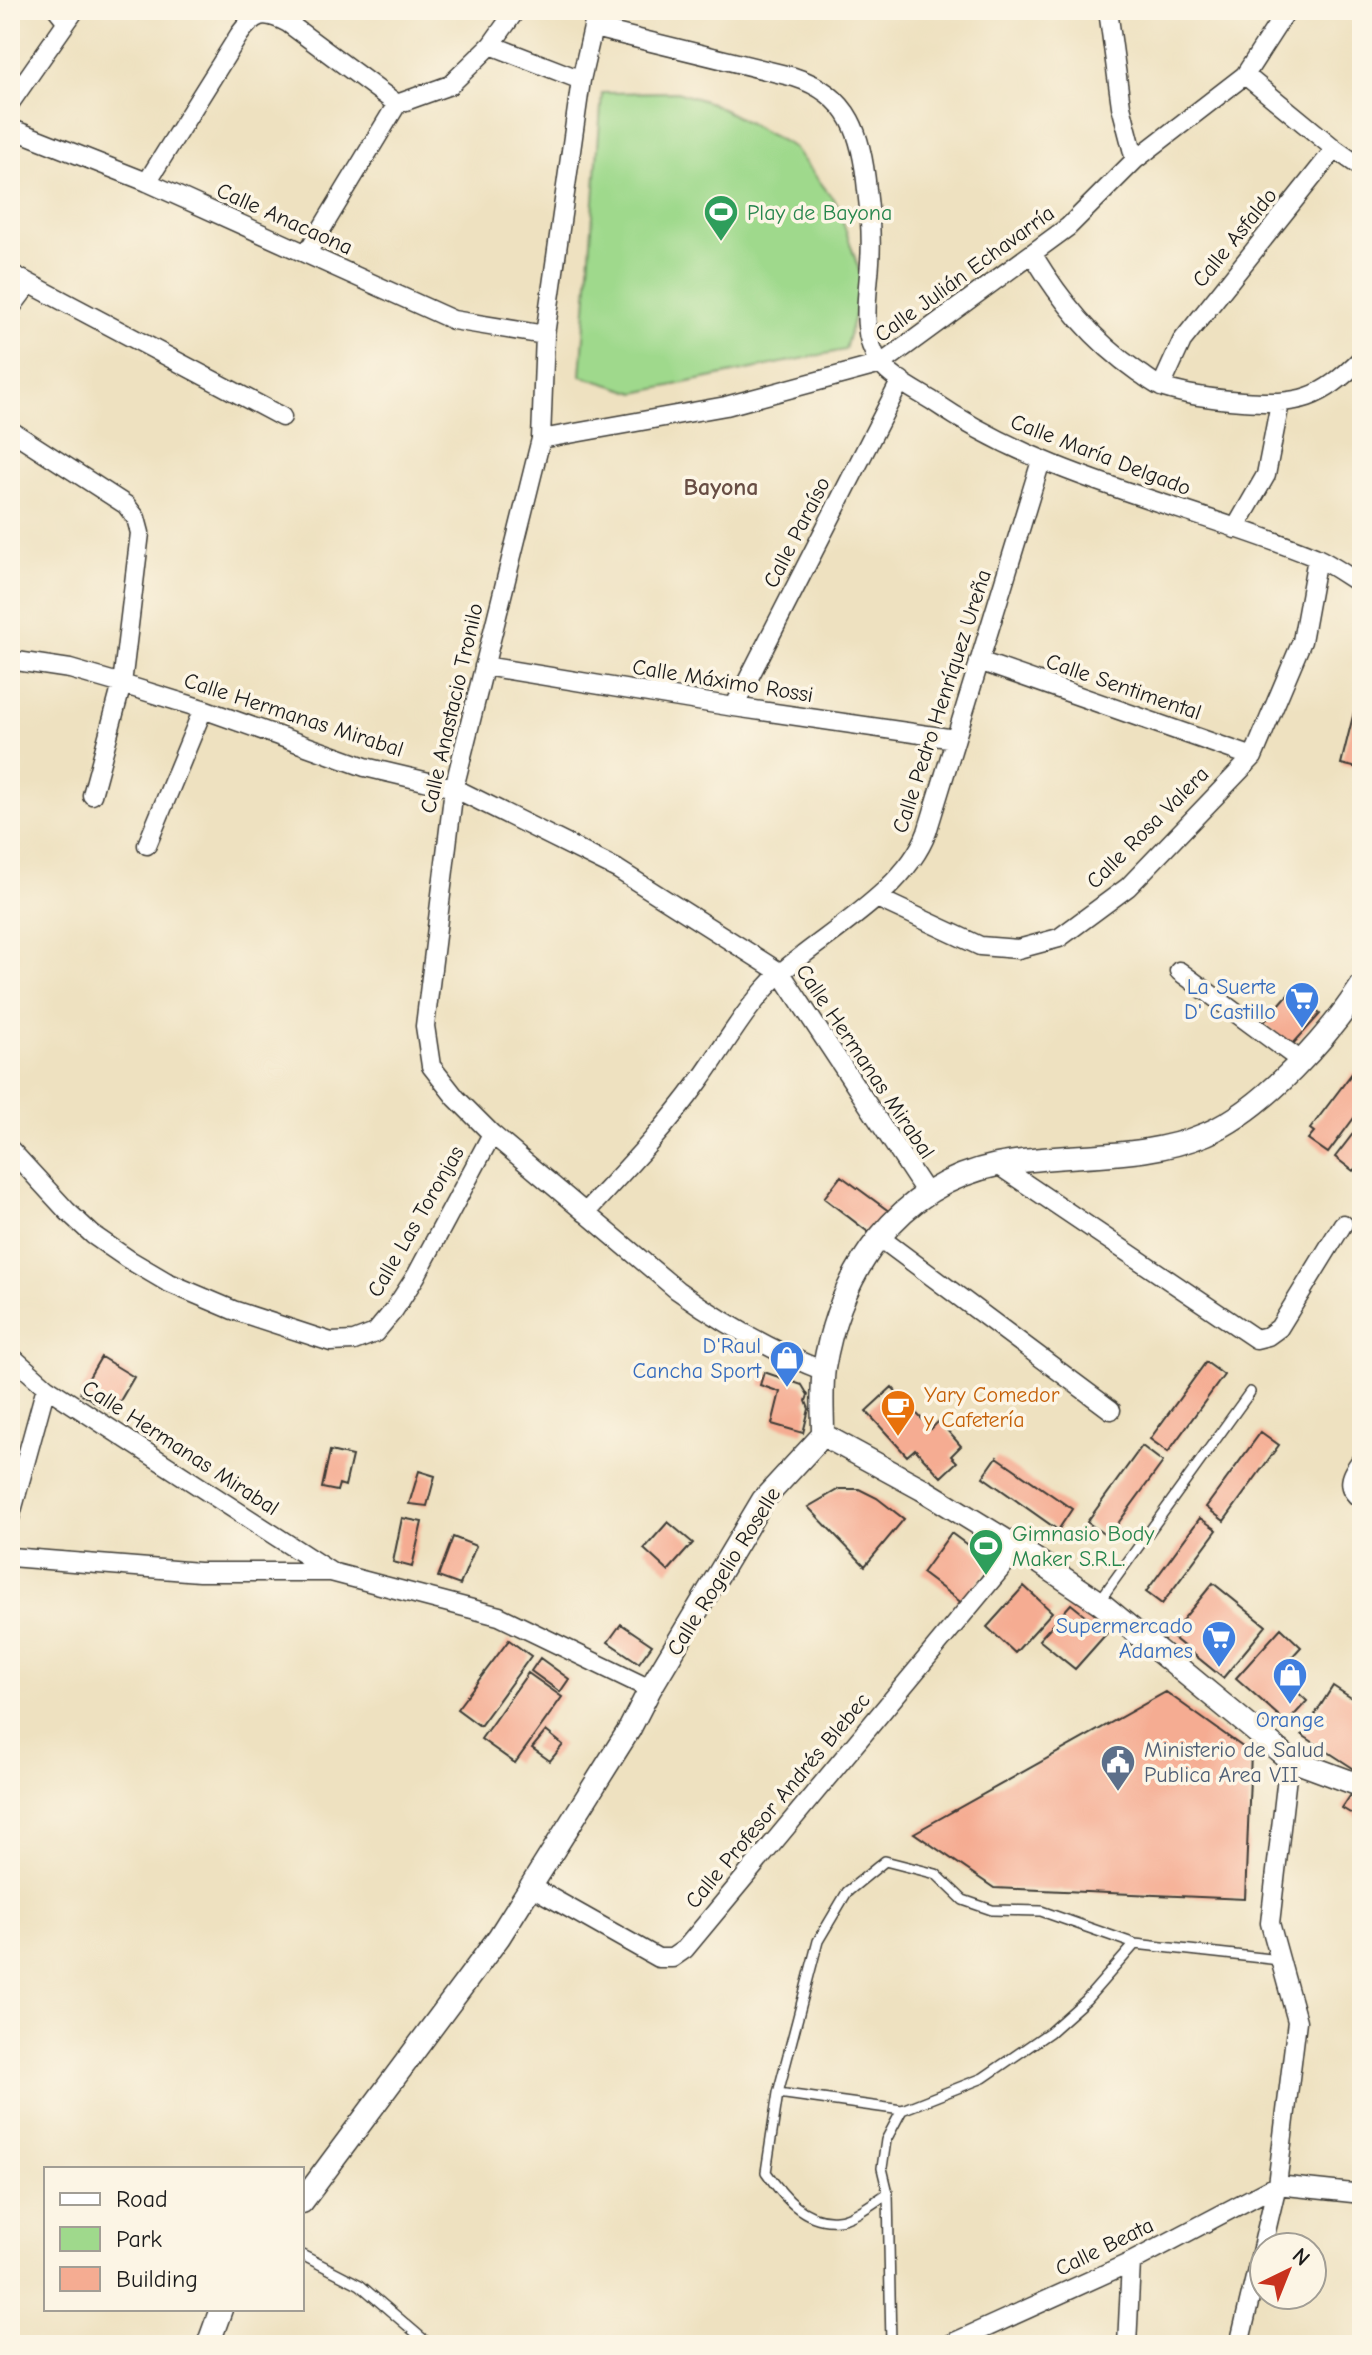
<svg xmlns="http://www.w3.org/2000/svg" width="1372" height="2355" font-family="'Comic Neue',sans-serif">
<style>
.green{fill:#9fd98c;stroke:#5e7a54;stroke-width:2}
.building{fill:#f5ac92}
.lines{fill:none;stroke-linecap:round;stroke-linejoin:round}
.service-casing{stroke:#3c3a35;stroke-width:12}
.minor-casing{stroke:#3c3a35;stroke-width:21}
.tertiary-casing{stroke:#3c3a35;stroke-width:25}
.service{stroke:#fff;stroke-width:9}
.minor{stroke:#fff;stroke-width:18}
.tertiary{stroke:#fff;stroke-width:22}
.labels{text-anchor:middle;stroke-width:7;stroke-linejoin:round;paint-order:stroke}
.leisure-label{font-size:22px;fill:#27864d;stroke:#fcf5e5;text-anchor:start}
.street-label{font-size:22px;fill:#1c1c1c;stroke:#fcf5e5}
.shop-label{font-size:22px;fill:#366cbe;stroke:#fcf5e5;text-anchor:end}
.food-label{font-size:22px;fill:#c56008;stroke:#fcf5e5;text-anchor:start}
.service-label{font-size:22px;fill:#4e5e75;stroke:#fcf5e5;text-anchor:start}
.neighbourhood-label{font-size:24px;font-weight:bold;fill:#684e45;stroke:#fcf5e5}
</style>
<rect width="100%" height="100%" fill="#fcf5e5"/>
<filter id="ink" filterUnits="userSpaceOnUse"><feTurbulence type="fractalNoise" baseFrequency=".0125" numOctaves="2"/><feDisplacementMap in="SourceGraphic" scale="16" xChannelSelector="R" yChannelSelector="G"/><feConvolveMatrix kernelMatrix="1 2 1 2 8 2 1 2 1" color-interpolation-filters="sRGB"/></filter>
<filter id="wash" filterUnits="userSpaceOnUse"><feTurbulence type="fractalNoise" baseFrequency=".006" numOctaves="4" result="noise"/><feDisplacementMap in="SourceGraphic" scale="32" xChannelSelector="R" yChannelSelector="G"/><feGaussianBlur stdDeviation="1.8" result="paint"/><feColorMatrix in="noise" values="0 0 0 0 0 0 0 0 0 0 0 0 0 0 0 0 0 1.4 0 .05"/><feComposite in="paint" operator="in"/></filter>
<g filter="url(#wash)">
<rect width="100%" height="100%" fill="#eee1c0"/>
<!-- green -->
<path class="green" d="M677,92L711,103L793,147L837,204L863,282L845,350L636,393L581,376L602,93Z"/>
<g id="blocks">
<!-- building -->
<path class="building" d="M1355,708L1362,710V769L1341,764Z
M1293,989L1320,1014L1291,1046L1264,1022Z
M1362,1068V1107L1328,1153L1308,1139L1314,1132L1310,1129L1353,1072L1357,1075Z
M1362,1122V1167L1359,1164L1353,1171L1335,1157Z
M841,1176L890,1212L872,1235L824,1198Z
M101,1357L134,1377L113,1413L80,1393Z
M1206,1362L1224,1375L1168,1452L1150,1439Z
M764,1372L802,1385L808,1395L806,1401L809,1409L803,1433L772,1424L780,1392L760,1385Z
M892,1387L931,1429L939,1421L961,1446L951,1456L957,1462L941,1477L915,1449L907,1456L866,1411Z
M1261,1432L1279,1445L1224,1521L1206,1507Z
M1142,1446L1163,1462L1108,1537L1087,1522Z
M330,1451L352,1456L345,1486L339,1484L337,1491L322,1488Z
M997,1457L1072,1509L1058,1530L983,1477Z
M419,1471L435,1476L427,1506L409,1504Z
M839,1489H859L877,1498L904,1519L865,1566L808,1507Z
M402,1518L422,1522L412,1567L393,1562Z
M1200,1518L1217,1530L1162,1604L1146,1592Z
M668,1522L693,1543L668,1571L644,1549Z
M951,1533L992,1563L962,1603L922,1573Z
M453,1537L476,1546L460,1585L438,1577Z
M1213,1583L1266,1626L1223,1678L1170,1635Z
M1024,1586L1052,1612L1015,1653L987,1627Z
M1071,1604L1107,1633L1075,1669L1039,1640Z
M621,1624L652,1645L639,1663L608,1642Z
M1281,1628L1301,1647L1279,1671L1296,1686L1293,1688L1307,1701L1287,1723L1236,1678Z
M509,1640L531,1656L480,1726L457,1709Z
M540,1658L569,1679L560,1692L531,1671Z
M528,1673L562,1697L515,1763L481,1739Z
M1333,1686L1362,1705V1771L1359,1772L1302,1735Z
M1166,1692L1251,1753L1245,1899L994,1888L914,1833Z
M546,1731L563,1745L550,1761L532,1748Z
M1350,1796L1362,1803V1820L1342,1808Z"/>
</g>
</g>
<g filter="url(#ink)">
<use href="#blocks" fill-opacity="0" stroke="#3c3a35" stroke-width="2"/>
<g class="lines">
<defs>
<path id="service" d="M52,10L64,25
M1100,1600L1250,1392
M778,2093L902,2110
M888,2193C874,2202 853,2219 837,2220C804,2223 783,2196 766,2172L778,2093L818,1941L847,1892L885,1861L936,1874L963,1900L992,1910L1041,1911L1135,1944L1280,1960
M302,2255L360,2285L430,2345
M891,2345L888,2193L882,2168L886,2140L902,2110L983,2078L1050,2032L1086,2000L1135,1944"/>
<path id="minor" d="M597,10L581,80L545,335L541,439L454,788L425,1026L431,1066L456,1098L492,1134L677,1290C723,1323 772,1351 824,1371
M1108,10L1121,106L1135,160
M594,28L794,77C851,95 862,136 867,190C870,214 872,238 870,262C868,295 859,334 880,363C892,379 917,391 934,402C1048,480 1188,505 1315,557C1331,564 1347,576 1362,585
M491,45L581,80
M1245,75L1335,149
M10,103L75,10
M10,128L147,182L453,320L545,335
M147,182L239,35C255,13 263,10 288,23L397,104
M307,253L397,104L450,85L491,45L516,10
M1033,255C1061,301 1093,341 1138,372C1146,377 1155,385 1164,388C1189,396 1216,399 1242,401C1300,405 1320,400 1362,358
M10,273L282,417
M10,309L28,285
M1161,387L1182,341L1335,149L1362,168
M10,430L126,505L136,518L140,533L122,684L92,795
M541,439L726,406L881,364L1068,227L1135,160L1245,75L1287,10
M1235,529L1266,475L1280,403
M10,660L70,669L122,684L203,709L365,767L454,788L617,869L781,973L926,1193
M979,661L1253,757
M484,666L734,707L955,739
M734,707L901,380
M147,845L203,709
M877,898L980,946L1018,949L1059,938L1128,887L1253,757L1302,641L1317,558
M1179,971L1301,1061
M10,1149L67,1211L93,1235L128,1259L167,1282L233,1310L331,1342L354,1341L375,1333L394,1310L416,1276L492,1134
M998,1165L1256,1339L1268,1336L1279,1328L1343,1224
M585,1213C624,1171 664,1130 698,1083C725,1046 748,1002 783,971C828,932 906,890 927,832L1041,461
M879,1237L1111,1410
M10,1355L46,1387L331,1572
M1362,1459C1350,1476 1343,1486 1362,1500
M10,1518L46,1387
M10,1557L199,1572H331L499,1616L650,1689
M532,1887L658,1958H672L685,1949L1018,1548
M948,2345L1131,2262L1277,2185L1362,2194
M1127,2345L1131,2262
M1239,2345L1277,2185L1297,2021L1270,1923L1289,1759"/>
<path id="tertiary" d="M823,1435L922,1489L1018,1548L1099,1602L1289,1759L1362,1786
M302,2202L499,1937L629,1730L650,1689L763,1500L823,1435C823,1413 821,1390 824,1368C840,1272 896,1186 997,1165C1066,1151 1140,1162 1206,1134C1264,1109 1328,1037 1362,985
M208,2345L221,2309"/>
</defs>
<!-- service casing -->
<use href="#service" class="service-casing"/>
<!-- minor casing -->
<use href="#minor" class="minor-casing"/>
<!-- tertiary casing -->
<use href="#tertiary" class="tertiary-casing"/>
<!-- service -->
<use href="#service" class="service"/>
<!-- minor -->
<use href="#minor" class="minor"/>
<!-- tertiary -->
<use href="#tertiary" class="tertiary"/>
</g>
</g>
<!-- icons -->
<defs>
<symbol id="stadium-pin" viewBox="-11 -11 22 30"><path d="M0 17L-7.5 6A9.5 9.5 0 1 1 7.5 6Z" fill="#2e9e5b" stroke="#fcf5e5"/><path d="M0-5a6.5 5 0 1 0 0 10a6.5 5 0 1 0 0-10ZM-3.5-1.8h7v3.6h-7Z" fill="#fff"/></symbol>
<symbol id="supermarket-pin" viewBox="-11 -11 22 30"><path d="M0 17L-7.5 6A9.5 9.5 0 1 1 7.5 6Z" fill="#3f7fe0" stroke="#fcf5e5"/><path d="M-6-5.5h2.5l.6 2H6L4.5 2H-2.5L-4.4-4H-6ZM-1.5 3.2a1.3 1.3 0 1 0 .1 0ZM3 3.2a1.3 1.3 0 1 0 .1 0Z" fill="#fff"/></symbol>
<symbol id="shop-pin" viewBox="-11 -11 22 30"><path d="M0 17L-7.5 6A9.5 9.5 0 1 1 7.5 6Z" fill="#3f7fe0" stroke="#fcf5e5"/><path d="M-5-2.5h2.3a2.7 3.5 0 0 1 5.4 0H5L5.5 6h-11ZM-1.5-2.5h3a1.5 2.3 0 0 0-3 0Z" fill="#fff"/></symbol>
<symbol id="cafe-pin" viewBox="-11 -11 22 30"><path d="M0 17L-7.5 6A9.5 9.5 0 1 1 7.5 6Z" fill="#e8710a" stroke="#fcf5e5"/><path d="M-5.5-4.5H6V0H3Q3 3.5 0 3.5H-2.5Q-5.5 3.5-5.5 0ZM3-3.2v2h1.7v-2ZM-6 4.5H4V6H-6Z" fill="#fff"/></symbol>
<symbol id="civic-pin" viewBox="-11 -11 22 30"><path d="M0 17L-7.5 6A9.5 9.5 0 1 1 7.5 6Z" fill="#5c6f8a" stroke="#fcf5e5"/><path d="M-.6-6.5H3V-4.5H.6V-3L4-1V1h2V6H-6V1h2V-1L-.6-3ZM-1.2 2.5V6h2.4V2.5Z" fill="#fff"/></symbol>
</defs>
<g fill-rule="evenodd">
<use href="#stadium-pin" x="701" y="192" width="40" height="54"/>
<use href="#supermarket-pin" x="1282" y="979" width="40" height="54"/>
<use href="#shop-pin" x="767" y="1338" width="40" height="54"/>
<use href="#cafe-pin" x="878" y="1387" width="40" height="54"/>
<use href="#stadium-pin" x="966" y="1526" width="40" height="54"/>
<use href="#supermarket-pin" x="1199" y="1618" width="40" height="54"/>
<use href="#shop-pin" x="1270" y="1655" width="40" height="54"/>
<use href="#civic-pin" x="1098" y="1742" width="40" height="54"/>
</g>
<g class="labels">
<!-- leisure labels -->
<g class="leisure-label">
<text x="747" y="220">Play de Bayona</text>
<text x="1012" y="1541">Gimnasio Body<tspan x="1012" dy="25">Maker S.R.L.</tspan></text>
</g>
<!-- street labels -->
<g class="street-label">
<text transform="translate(285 218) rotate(24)" y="8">Calle Anacaona</text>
<text transform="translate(1234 237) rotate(-51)" y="8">Calle Asfaldo</text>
<text transform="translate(964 273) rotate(-36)" y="8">Calle Julián Echavarría</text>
<text transform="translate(1101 454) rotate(21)" y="8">Calle María Delgado</text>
<text transform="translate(796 532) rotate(-63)" y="8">Calle Paraíso</text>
<text transform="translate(723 680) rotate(9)" y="8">Calle Máximo Rossi</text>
<text transform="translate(1124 686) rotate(19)" y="8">Calle Sentimental</text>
<text transform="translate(941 701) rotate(-72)" y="8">Calle Pedro Henríquez Ureña</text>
<text transform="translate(451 708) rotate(-77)" y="8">Calle Anastacio Tronilo</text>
<text transform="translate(294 714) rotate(18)" y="8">Calle Hermanas Mirabal</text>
<text transform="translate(1147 827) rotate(-45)" y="8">Calle Rosa Valera</text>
<text transform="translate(866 1061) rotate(56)" y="8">Calle Hermanas Mirabal</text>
<text transform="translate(415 1221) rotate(-60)" y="8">Calle Las Toronjas</text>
<text transform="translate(181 1447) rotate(33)" y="8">Calle Hermanas Mirabal</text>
<text transform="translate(723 1571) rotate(-58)" y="8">Calle Rogelio Roselle</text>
<text transform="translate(777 1800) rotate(-50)" y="8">Calle Profesor Andrés Blebec</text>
<text transform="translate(1104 2246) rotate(-26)" y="8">Calle Beata</text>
</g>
<!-- shop labels -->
<g class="shop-label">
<text x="1276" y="994">La Suerte<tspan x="1276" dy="25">D' Castillo</tspan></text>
<text x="761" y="1353">D'Raul<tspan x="761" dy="25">Cancha Sport</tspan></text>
<text x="1193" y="1633">Supermercado<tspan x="1193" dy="25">Adames</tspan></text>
<text x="1290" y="1727" text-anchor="middle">Orange</text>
</g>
<!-- food labels -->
<g class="food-label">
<text x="924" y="1402">Yary Comedor<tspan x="924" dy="25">y Cafetería</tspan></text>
</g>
<!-- service labels -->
<g class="service-label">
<text x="1144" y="1757">Ministerio de Salud<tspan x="1144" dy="25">Publica Area VII</tspan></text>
</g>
<!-- neighbourhood labels -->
<g class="neighbourhood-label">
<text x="721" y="495">Bayona</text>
</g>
</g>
<!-- margin -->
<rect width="1372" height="2355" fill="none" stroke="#fcf5e5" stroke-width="40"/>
<!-- legend -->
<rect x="44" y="2167" width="260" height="144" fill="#fcf5e5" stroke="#a29e95" stroke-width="2"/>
<rect x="60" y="2193" width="40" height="12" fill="#ffffff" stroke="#a29e95" stroke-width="2"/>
<text x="116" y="2207" font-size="24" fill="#1c1c1c">Road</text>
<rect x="60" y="2227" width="40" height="24" fill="#9fd98c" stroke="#a29e95" stroke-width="2"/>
<text x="116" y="2247" font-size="24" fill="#1c1c1c">Park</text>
<rect x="60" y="2267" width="40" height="24" fill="#f5ac92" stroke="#a29e95" stroke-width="2"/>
<text x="116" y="2287" font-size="24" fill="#1c1c1c">Building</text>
<!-- north arrow -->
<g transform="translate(1288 2271) rotate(43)"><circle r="38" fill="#fcf5e5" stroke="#a29e95" stroke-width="2"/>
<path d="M0-6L14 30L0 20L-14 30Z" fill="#c8321e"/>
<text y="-12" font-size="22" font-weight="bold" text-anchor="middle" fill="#1c1c1c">N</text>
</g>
</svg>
